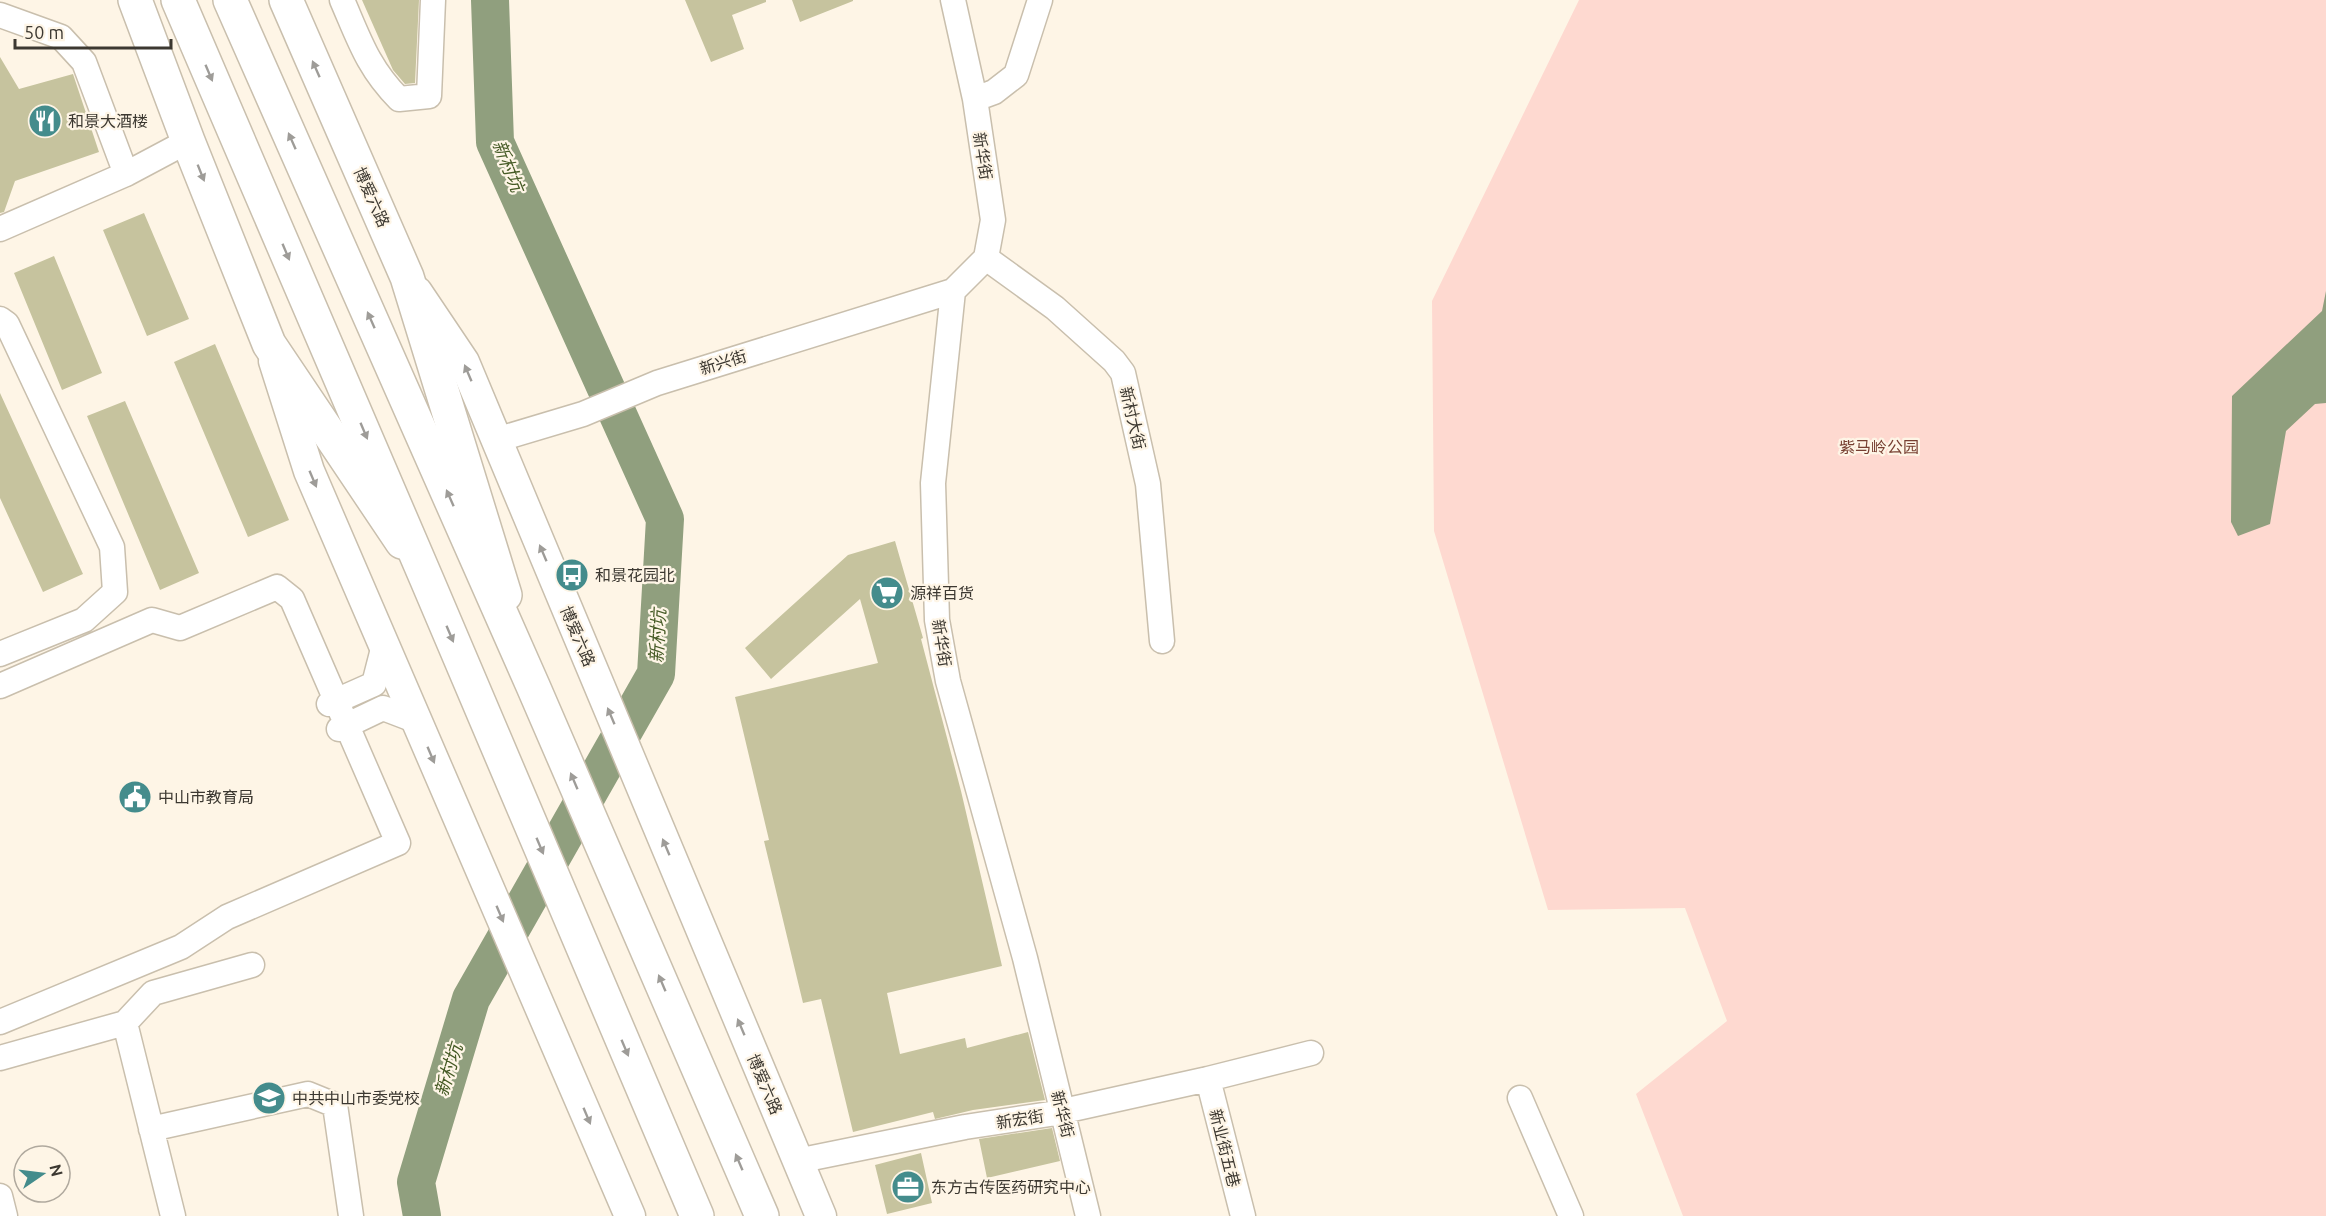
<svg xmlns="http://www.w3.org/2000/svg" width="2326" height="1216" font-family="Ubuntu,'Noto Sans SC',sans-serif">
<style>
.green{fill:#fed9d0}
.water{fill:#909f7e}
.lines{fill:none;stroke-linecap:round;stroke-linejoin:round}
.river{stroke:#909f7e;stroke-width:38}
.building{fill:#c6c39e}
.minor-casing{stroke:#c9bfad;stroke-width:27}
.tertiary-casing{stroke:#c9bfad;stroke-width:33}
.secondary-casing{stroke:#c9bfad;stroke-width:36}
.trunk-casing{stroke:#c9bfad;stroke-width:36}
.minor{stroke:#fff;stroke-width:24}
.tertiary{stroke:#fff;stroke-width:30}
.secondary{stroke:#fff;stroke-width:33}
.trunk{stroke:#fff;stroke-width:33}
.oneway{fill:#9e9c98}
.labels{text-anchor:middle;stroke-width:4.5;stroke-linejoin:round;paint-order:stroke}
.poi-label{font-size:16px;fill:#3c3831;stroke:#fef5e6;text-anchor:start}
.street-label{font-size:16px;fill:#3c3831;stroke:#fef5e6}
.park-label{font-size:16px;fill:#773f31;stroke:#fef5e6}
.water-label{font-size:18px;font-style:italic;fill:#465b26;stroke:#fef5e6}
</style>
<rect width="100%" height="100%" fill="#fef5e6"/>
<!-- green -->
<path class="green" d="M1579,0H2326V1216H1683L1636,1094L1727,1021L1685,908L1548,910L1434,531L1432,301Z"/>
<!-- water -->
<path class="water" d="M2326,291V403L2315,404L2286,431L2270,524L2238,536L2231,522L2232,396L2322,311Z"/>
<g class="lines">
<!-- river -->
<path class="river" d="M422,1216L416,1182L471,999L656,674L665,519L495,142L490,0"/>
</g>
<!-- building -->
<path class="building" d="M362,0H419L415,83L405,84L393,70Z
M685,0H766V2L732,15L744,49L711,62Z
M792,0H853V1L800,22Z
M0,57L19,89L73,74L99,152L15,181L4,212L0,213Z
M144,213L189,319L147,336L103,230Z
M54,256L102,373L62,390L14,273Z
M215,344L289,520L248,537L174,362Z
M0,393L83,574L43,592L0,498Z
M125,401L199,573L160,590L87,416Z
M895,541L923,638L921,639L961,791L1002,966L887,993L900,1054L965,1038L967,1048L1028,1032L1045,1100L973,1110L935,1119L933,1112L853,1132L821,999L803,1003L764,841L769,840L735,697L878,663L860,599L771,679L745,648L848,555Z
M1052,1128L1060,1161L987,1178L979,1139Z
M921,1153L932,1203L887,1214L875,1165Z"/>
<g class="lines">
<defs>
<path id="minor" d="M342,0C359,39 368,68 399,99L429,96L433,0
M953,0L975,99L993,220L986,258L953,291L933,483L937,620L948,681L1025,958L1088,1216
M0,15L61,37L84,62L126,174
M975,99L994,92L1016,75L1040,0
M0,229L126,174L188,141
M986,258L1055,308L1114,361L1123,373L1148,484L1162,641
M0,319L7,324L112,547L115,592L84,620L0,654
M496,440L583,414L657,383L953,291
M0,686L152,620L180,628L277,587L292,599L398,843L227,917L181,947L0,1022
M329,704L374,684L384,645
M339,729L383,708L417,721
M125,1023L173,1216
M0,1058L125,1023L153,993L252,965
M1208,1079L1243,1216
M1520,1098L1571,1216
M151,1129L308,1094L335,1105L351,1216
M797,1161L965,1127L1050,1114L1208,1079L1311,1053
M0,1196L5,1216"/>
<path id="tertiary" d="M417,292L464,362L821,1216
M274,361L309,471L630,1216"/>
<path id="secondary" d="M135,0L188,141L269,344L402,542
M286,0L407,277L505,595"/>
<path id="trunk" d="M178,0L427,580L697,1216
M230,0L533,686L762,1216"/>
</defs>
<!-- minor casing -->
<use href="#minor" class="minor-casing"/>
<!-- tertiary casing -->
<use href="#tertiary" class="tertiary-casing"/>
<!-- secondary casing -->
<use href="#secondary" class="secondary-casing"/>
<!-- trunk casing -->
<use href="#trunk" class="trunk-casing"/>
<!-- minor -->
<use href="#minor" class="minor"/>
<!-- tertiary -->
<use href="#tertiary" class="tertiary"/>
<!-- secondary -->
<use href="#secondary" class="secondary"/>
<!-- trunk -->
<use href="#trunk" class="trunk"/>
</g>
<!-- one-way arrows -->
<defs><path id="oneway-solid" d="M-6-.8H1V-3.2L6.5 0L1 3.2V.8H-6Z" transform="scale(1.5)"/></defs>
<g class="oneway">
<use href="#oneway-solid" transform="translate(316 69) rotate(-114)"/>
<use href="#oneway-solid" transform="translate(209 73) rotate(67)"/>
<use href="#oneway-solid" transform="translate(292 141) rotate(-114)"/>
<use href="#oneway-solid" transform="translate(201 173) rotate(68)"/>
<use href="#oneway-solid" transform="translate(286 252) rotate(67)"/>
<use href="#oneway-solid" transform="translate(371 320) rotate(-114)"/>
<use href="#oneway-solid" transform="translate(468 373) rotate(-113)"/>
<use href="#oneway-solid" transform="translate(364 431) rotate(67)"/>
<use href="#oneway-solid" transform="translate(313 479) rotate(67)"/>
<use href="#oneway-solid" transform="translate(450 498) rotate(-114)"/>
<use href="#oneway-solid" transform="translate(543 553) rotate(-113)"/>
<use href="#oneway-solid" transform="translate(450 634) rotate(67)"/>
<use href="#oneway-solid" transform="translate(611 716) rotate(-113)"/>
<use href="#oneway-solid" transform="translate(431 755) rotate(67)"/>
<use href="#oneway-solid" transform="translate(574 781) rotate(-113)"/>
<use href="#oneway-solid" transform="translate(540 846) rotate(67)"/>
<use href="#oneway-solid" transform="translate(666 847) rotate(-113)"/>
<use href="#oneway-solid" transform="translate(500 914) rotate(67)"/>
<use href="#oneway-solid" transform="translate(662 983) rotate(-113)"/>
<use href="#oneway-solid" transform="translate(741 1027) rotate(-113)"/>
<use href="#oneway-solid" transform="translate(625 1048) rotate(67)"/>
<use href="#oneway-solid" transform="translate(587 1116) rotate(67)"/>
<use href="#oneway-solid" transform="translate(739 1162) rotate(-113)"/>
</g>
<!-- icons -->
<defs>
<symbol id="restaurant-disc" viewBox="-11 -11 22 22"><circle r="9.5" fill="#448c8c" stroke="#fef5e6"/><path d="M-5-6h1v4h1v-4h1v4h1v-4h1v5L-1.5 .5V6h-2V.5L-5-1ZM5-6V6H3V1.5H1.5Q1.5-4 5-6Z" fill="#fff"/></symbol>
<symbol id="bus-disc" viewBox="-11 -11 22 22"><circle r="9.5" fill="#448c8c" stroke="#fef5e6"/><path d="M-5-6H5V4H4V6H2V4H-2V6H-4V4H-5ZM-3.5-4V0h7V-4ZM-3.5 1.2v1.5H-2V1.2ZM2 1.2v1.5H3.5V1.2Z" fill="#fff"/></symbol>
<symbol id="supermarket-disc" viewBox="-11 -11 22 22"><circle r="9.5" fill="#448c8c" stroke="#fef5e6"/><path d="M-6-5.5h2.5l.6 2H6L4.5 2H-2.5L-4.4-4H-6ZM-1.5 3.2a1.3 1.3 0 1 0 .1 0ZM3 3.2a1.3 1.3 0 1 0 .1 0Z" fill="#fff"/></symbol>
<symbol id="civic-disc" viewBox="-11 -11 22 22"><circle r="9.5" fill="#448c8c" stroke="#fef5e6"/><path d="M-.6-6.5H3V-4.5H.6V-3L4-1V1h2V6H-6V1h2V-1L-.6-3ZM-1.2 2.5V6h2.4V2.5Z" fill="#fff"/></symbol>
<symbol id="school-disc" viewBox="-11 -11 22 22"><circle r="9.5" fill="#448c8c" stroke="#fef5e6"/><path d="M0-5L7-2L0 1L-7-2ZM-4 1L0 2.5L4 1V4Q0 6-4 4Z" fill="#fff"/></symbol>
<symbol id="office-disc" viewBox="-11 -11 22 22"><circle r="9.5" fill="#448c8c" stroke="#fef5e6"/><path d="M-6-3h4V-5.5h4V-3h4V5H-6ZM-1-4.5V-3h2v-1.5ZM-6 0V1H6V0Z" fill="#fff"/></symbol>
</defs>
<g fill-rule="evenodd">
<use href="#restaurant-disc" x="26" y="102" width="38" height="38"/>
<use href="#bus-disc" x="553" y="556" width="38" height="38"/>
<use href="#supermarket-disc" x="868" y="574" width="38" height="38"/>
<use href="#civic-disc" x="116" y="778" width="38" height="38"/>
<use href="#school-disc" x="250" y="1079" width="38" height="38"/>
<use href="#office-disc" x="889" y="1168" width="38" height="38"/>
</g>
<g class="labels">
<!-- poi labels -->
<g class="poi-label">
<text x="68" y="127">和景大酒楼</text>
<text x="595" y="581">和景花园北</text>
<text x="910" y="599">源祥百货</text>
<text x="158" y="803">中山市教育局</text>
<text x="292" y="1104">中共中山市委党校</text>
<text x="931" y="1193">东方古传医药研究中心</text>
</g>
<!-- street labels -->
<g class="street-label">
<text transform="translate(983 156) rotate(81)" y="6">新华街</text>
<text transform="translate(372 197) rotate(66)" y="6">博爱六路</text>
<text transform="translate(723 362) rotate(-17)" y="6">新兴街</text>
<text transform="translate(1133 418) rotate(77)" y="6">新村大街</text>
<text transform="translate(578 636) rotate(67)" y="6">博爱六路</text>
<text transform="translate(942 643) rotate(81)" y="6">新华街</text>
<text transform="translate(765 1084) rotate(67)" y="6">博爱六路</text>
<text transform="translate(1063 1114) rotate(76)" y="6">新华街</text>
<text transform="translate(1020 1119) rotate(-9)" y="6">新宏街</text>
<text transform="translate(1225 1148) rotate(76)" y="6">新业街五巷</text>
</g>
<!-- park labels -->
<g class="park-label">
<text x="1879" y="453">紫马岭公园</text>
</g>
<!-- water labels -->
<g class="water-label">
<text transform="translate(508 166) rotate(68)" y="6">新村坑</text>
<text transform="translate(658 636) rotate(-87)" y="6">新村坑</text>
<text transform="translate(449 1070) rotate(-73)" y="6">新村坑</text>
</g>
</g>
<!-- north arrow -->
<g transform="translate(42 1174) rotate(76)"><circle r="28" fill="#fef5e6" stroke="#b0a99e" stroke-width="1.5"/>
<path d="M0-4.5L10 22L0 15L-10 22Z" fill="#448c8c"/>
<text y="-9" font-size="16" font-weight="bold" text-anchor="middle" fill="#3c3831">N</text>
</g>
<!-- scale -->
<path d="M15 39v9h156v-9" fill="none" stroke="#3c3831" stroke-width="3"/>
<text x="24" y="39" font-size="18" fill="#3c3831" stroke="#fef5e6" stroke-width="4.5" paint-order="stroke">50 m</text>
</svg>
